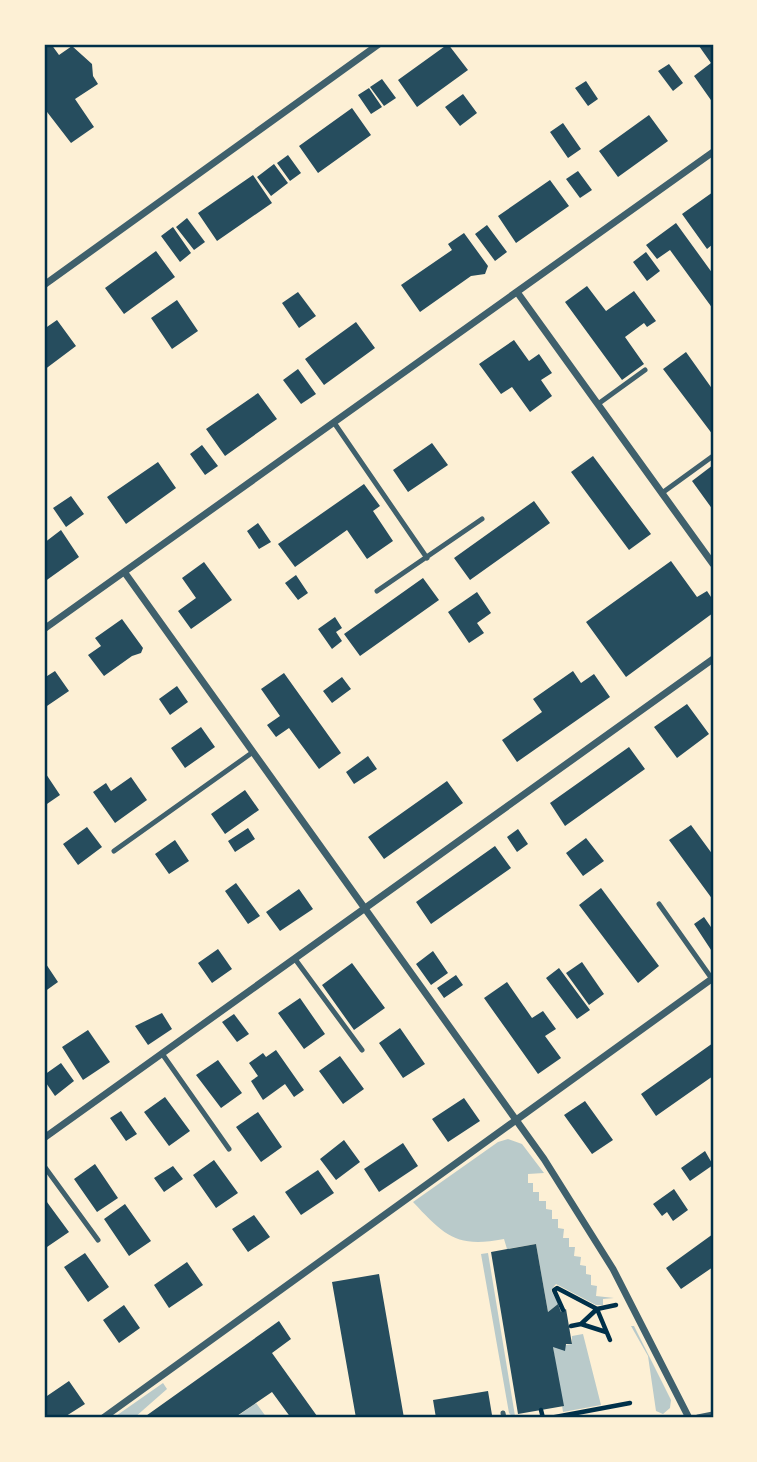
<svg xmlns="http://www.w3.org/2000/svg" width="757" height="1462" font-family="'Noto Serif',serif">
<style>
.green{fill:#b9caca}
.building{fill:#264d5e}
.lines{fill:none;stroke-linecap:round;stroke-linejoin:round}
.path{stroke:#003049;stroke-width:4.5}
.service{stroke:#3f606c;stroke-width:5}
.minor{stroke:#3f606c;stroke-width:7}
.neatline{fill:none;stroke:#003049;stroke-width:2.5}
</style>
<rect width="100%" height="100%" fill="#fdf0d5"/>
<!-- green -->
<path class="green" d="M508,1139L522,1144L544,1173L528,1174V1183H533V1192H539V1201H546V1209L552,1210V1219H558V1228L564,1229L563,1238H569V1247H575L574,1256L581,1257L580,1265L586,1266V1274L591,1275V1285L597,1286L596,1296L614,1298L603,1299V1305H596L556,1284L551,1290L558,1304L548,1312L536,1244L507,1249L504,1239C456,1248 445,1236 413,1202L498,1142Z
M488,1253L515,1416H512L509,1413L481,1254Z
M631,1326H634L671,1400L670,1408L663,1414L656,1411L648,1356Z
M583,1334L601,1405L563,1412L553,1347L572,1344V1336Z
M163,1383L167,1389L134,1418H113Z
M256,1403L267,1418H235Z"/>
<!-- building -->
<path class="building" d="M44,44H51L59,55L72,46L92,64L93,76L98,84L75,99L94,127L71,143L44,108Z
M448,44L468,70L417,107L398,80Z
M702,44H713V103L694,76L711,63L699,46Z
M669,64L683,83L673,91L658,71Z
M382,79L396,98L384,106L370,87Z
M586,81L598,99L588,106L575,88Z
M369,88L382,107L371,114L358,95Z
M463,94L477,113L460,126L445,107Z
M352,108L371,135L318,173L299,146Z
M649,115L668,141L618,177L599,151Z
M563,123L581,149L568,158L550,132Z
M288,155L301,173L290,181L277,163Z
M274,164L288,183L271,196L257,177Z
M578,171L592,190L580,198L566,179Z
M253,175L272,203L217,241L198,213Z
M550,180L569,206L516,243L498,216Z
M713,192V244L707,249L682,214Z
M187,218L205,242L194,250L176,227Z
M676,223L713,274V309L670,250L657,259L646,245Z
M487,225L507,252L495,261L475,234Z
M173,227L191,253L180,262L161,236Z
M464,233L488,266L485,274L471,276L420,312L401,285L452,250L448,244Z
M156,251L175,277L124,314L105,288Z
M646,252L660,271L647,281L633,262Z
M587,286L606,311L634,291L656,321L647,327L644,323L625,337L644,364L622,380L565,302Z
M298,292L316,316L299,328L282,303Z
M177,300L198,331L172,349L151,318Z
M57,320L76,346L44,370V329Z
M356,322L375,348L324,385L305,359Z
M514,340L529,361L539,354L552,373L541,380L552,396L530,412L512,387L501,394L479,364Z
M686,352L713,390V435L663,369Z
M298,369L316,394L301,404L283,380Z
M258,393L277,419L225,456L206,429Z
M432,443L448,465L408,492L393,470Z
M202,445L218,466L205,475L190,454Z
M593,456L651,534L629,550L571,472Z
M158,462L176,488L126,524L107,497Z
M713,465V510L692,481Z
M364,484L380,506L373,511L393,541L367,559L347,530L295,567L278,544Z
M71,496L84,514L66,527L53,508Z
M534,501L550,523L470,580L454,558Z
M258,523L271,542L259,549L247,531Z
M61,530L79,557L44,582V543Z
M671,561L697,597L707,591L713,600V613L626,677L586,622Z
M204,562L232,600L191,629L178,611L196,598L182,578Z
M296,575L308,593L298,600L285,583Z
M423,578L439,600L360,656L344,634Z
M477,592L491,613L477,623L484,633L469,643L448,612Z
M335,617L342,628L336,632L342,641L332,649L318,629Z
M122,619L143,648L141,653L132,656L104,676L88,655L101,646L95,638Z
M55,671L69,691L44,708V678Z
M573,671L581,683L594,674L610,697L517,762L502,740L542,712L533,699Z
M284,673L341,753L319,769L289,728L276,737L267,725L280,716L261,689Z
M342,677L351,689L332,703L323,691Z
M177,686L188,702L170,715L159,699Z
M687,704L709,734L677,758L654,727Z
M201,727L215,747L185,768L171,748Z
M629,747L645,769L565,826L550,803Z
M368,756L377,769L354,784L346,772Z
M44,771L60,795L44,806Z
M131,777L147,800L115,823L93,792L106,783L111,791Z
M447,781L463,803L384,859L368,837Z
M245,790L259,810L225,834L211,814Z
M691,825L713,855V900L669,840Z
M87,827L102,847L78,865L63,844Z
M248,828L255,839L235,852L228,841Z
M518,829L528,844L517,852L507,837Z
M586,838L604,861L583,876L566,853Z
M175,840L189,861L169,874L155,854Z
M495,846L511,868L431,924L416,902Z
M236,883L260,916L248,924L225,891Z
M601,888L659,966L638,983L579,905Z
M299,889L313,909L280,931L266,912Z
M704,917L713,930V953L694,924Z
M218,949L232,969L212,983L198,963Z
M433,951L448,973L431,985L416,964Z
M44,961L58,982L44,992Z
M582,962L604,994L589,1005L566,973Z
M352,963L385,1008L354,1030L322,985Z
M559,968L590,1010L577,1019L546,978Z
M456,975L463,985L444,998L437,988Z
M507,982L532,1018L543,1011L556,1029L545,1036L561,1058L538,1074L484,998Z
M300,998L325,1034L304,1049L278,1013Z
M162,1013L172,1029L148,1045L135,1026Z
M234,1014L249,1034L237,1042L222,1022Z
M400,1028L425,1064L403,1078L379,1043Z
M88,1030L110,1062L83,1080L62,1047Z
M713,1043V1076L656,1116L641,1094Z
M276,1050L304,1090L294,1097L285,1084L263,1100L251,1081L258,1076L249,1063L263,1053L266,1057Z
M340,1056L364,1089L343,1104L319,1071Z
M218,1060L242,1093L221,1108L196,1075Z
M61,1063L74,1081L55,1096L44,1080V1075Z
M165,1097L190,1131L169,1146L144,1112Z
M464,1098L480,1121L448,1142L432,1119Z
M585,1101L613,1140L592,1154L564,1115Z
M121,1111L137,1134L126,1141L110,1118Z
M258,1112L282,1147L261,1162L236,1127Z
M344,1140L360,1162L336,1180L320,1159Z
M403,1143L418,1166L379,1192L364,1169Z
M705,1151L713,1165L690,1181L681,1168Z
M214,1160L238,1193L216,1208L193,1175Z
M95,1164L118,1198L97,1212L74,1179Z
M173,1166L183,1179L164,1192L154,1178Z
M318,1170L334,1193L301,1215L285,1192Z
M674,1189L688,1210L673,1221L667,1212L662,1216L653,1204Z
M44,1198L69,1232L47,1247L44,1242Z
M125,1204L151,1241L129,1256L104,1219Z
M254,1215L270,1237L248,1252L232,1229Z
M713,1234V1267L681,1289L666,1268Z
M536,1244L548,1312L558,1304L561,1312L566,1309L572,1344H566L565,1351L553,1347L564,1406L518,1414L491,1252Z
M85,1253L109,1287L88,1302L64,1267Z
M187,1262L203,1285L169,1308L154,1285Z
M379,1274L404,1418H356L332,1282Z
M124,1305L140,1328L119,1343L103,1320Z
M279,1321L291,1339L272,1353L317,1416L315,1418H291L272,1392L234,1418H143Z
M69,1381L85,1404L63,1418H49L44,1410V1398Z
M488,1391L492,1415L436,1418L433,1400Z"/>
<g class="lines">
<!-- path -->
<path class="path" d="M563,1310L554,1290L557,1288L597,1309L616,1305
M571,1326L581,1324
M606,1332L581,1324L597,1309L610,1340
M541,1410L543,1418
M550,1418L630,1403"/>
<!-- service -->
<path class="service" d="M598,404L645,370
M335,424L427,558
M662,493L713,456
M377,591L482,519
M114,851L253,752
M659,904L712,979
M295,959L362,1050
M163,1055L229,1149
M44,1166L98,1240
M503,1413L504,1418"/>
<!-- minor -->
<path class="minor" d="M44,285L379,44
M517,292L713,564
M125,573L544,1159L613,1269L689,1418
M44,629L713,152
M44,1138L713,659
M103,1418L713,978
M698,1418L713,1415"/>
</g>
<!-- border -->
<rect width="757" height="1462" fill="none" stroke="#fdf0d5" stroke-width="91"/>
<rect x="46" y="46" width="666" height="1370" class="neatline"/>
</svg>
